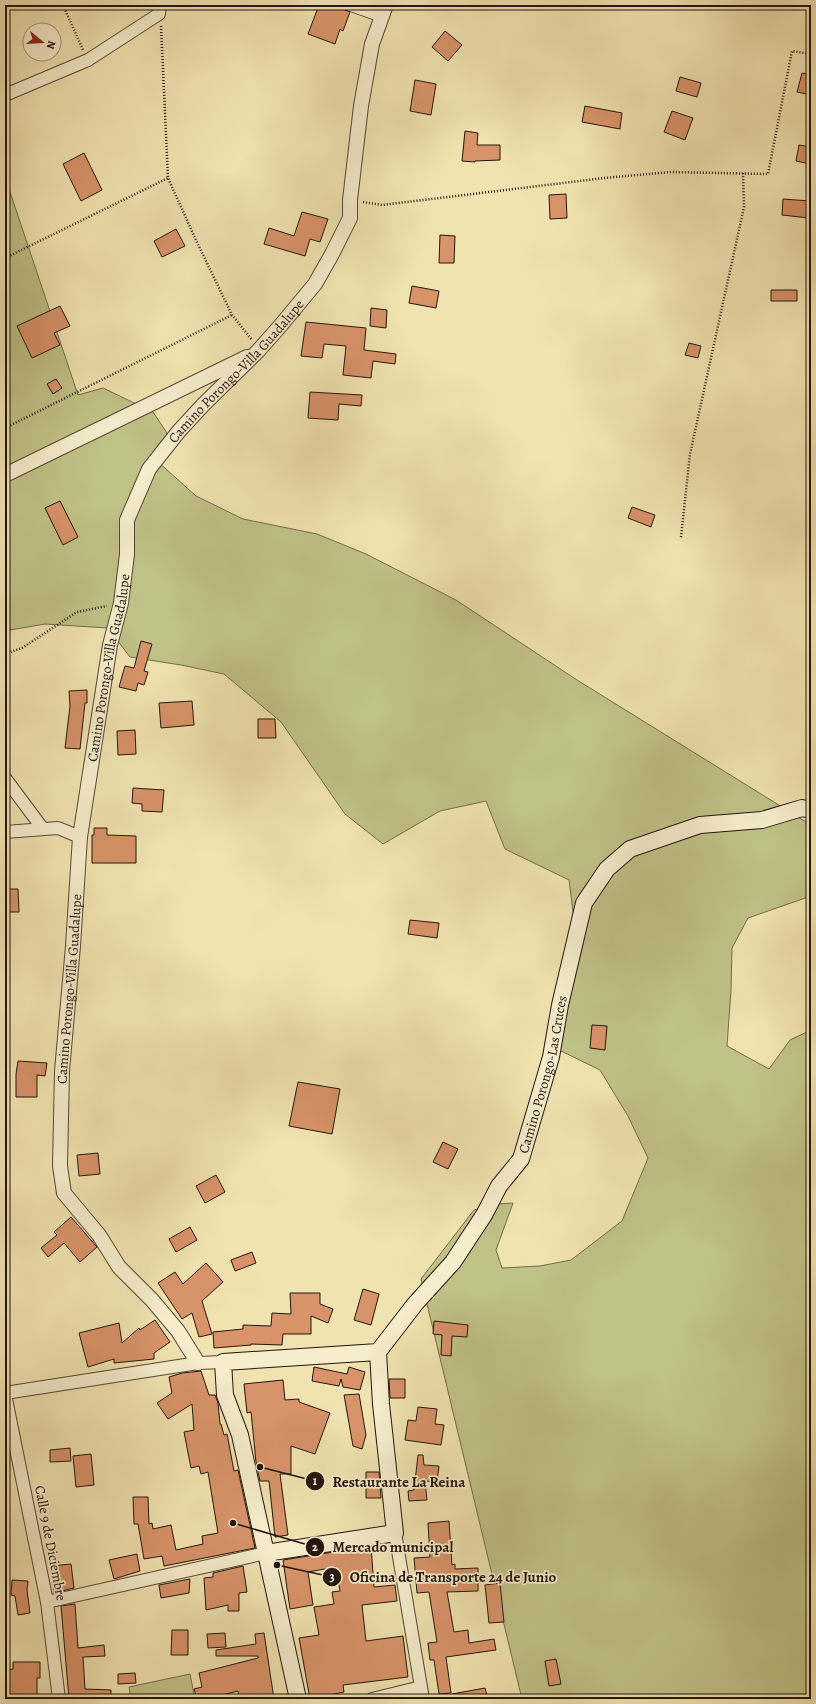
<svg xmlns="http://www.w3.org/2000/svg" width="816" height="1704" font-family="Alegreya,serif">
<style>
.green{fill:#c0c287;stroke:#726c4a}
.building{fill:#d89369;stroke:#23150d}
.lines{fill:none;stroke-linecap:round;stroke-linejoin:round}
.minor-casing{stroke:#564836;stroke-width:14}
.tertiary-casing{stroke:#564836;stroke-width:16}
.secondary-casing{stroke:#23150d;stroke-width:18}
.path{stroke:#23150d;stroke-width:2.5;stroke-dasharray:1 2;stroke-linecap:butt}
.minor{stroke:#f6edcc;stroke-width:12}
.tertiary{stroke:#f6edcc;stroke-width:14}
.secondary{stroke:#f6edcc;stroke-width:16}
.labels{text-anchor:middle;stroke-width:3.5;stroke-linejoin:round;paint-order:stroke}
.street-label{font-size:14px;fill:#23150d;stroke:#f6edcc}
.leader{fill:none;stroke:#23150d;stroke-width:1.5}
.callout-dot{fill:#23150d;stroke:#f6edcc;stroke-width:1.5}
.mark-label{font-size:12px;text-anchor:middle;font-weight:bold;fill:#fff}
.callout-label{font-size:15px;text-anchor:middle;font-weight:bold;fill:#23150d;stroke:#f6edcc;stroke-width:3.5;stroke-linejoin:round;paint-order:stroke}
</style>
<rect width="100%" height="100%" fill="#f1e3b1"/>
<filter id="stains"><feTurbulence type="fractalNoise" baseFrequency=".005" numOctaves="4"/><feColorMatrix values="0 0 0 0 .2 0 0 0 0 .09 0 0 0 0 .02 0 0 0 .5 -.17"/></filter>
<radialGradient id="worn" r=".72"><stop offset=".6" stop-color="#630" stop-opacity="0"/><stop offset="1" stop-color="#630" stop-opacity=".3"/></radialGradient>
<!-- green -->
<path class="green" d="M5,177L78,395L103,388L153,412L167,433L157,461L196,496L243,519L317,534L366,554L456,600L577,680L811,825V896L748,918L732,948L731,990L727,1046L769,1069L790,1040L811,1030V1699H522L421,1279L474,1210L498,1204L513,1203L496,1250L502,1268L540,1266L571,1260L622,1221L648,1158L628,1116L600,1070L557,1049L579,960L569,880L505,849L486,801L440,811L383,844L345,814L281,722L224,674L181,665L130,657L108,628L45,624L10,630L5,605Z
M190,1674L195,1699H131L129,1687Z"/>
<!-- building -->
<path class="building" d="M319,5H333L350,12L343,31L340,29L335,44L308,34Z
M445,31L462,45L448,61L432,47Z
M802,73L811,75V95L797,92Z
M680,77L701,83L697,97L676,91Z
M415,80L436,84L431,115L410,111Z
M585,106L622,113L620,129L582,122Z
M672,111L693,118L685,140L664,132Z
M465,131L478,133L477,145H500V160L475,161V162L462,161Z
M799,145L811,147V164L796,161Z
M84,153L102,190L81,201L63,164Z
M566,194L567,218L550,219L549,195Z
M783,199L810,201L809,218L782,215Z
M302,212L328,219L320,242L310,239L305,256L264,244L269,228L294,236Z
M176,229L185,246L162,257L154,241Z
M440,235L455,236L454,263H439Z
M412,286L439,291L436,308L409,303Z
M771,290H797V301H771Z
M60,306L70,326L54,333L60,345L32,358L17,326Z
M371,308L387,310L386,328L370,326Z
M306,322L366,328L364,350L396,354L395,364L373,361L371,378L343,375L346,346L324,344L322,358L301,356Z
M689,343L701,346L698,358L685,355Z
M56,379L62,388L53,394L47,384Z
M310,392L362,395L361,406L339,404L338,420L308,418Z
M60,501L78,537L63,545L45,508Z
M632,507L655,515L651,527L628,518Z
M141,641L152,644L144,671L148,672L144,685L138,683L136,691L119,687L125,666L134,668Z
M87,690V703H85L80,749L65,748L70,706L69,691Z
M192,701L194,725L161,728L159,703Z
M258,719H275L276,738H258Z
M135,730L136,754L118,755L117,731Z
M133,788L164,790L162,812L142,811V804L132,803Z
M94,828H107V835L136,836V863H92V835H94Z
M5,889H18L19,912H5Z
M410,920L439,923L437,938L408,934Z
M592,1025L607,1026L605,1050L590,1048Z
M18,1061L47,1063L45,1076L37,1075V1097H16V1074Z
M298,1082L340,1089L332,1134L289,1126Z
M443,1142L458,1149L448,1169L433,1162Z
M98,1153L100,1174L79,1176L77,1155Z
M216,1175L225,1192L205,1203L196,1186Z
M71,1217L97,1247L80,1262L64,1243L48,1257L41,1248L57,1235L54,1232Z
M190,1227L197,1240L176,1252L169,1239Z
M252,1252L256,1263L235,1271L231,1260Z
M206,1263L223,1282L202,1301L212,1334L199,1337L192,1313L182,1319L158,1283L175,1272L183,1284Z
M363,1289L379,1294L371,1325L354,1320Z
M290,1293H320V1304L333,1309L328,1323L311,1316V1334H283L282,1345L251,1344V1345L214,1348L213,1332L243,1329V1325L271,1326L272,1313L291,1314Z
M155,1320L170,1342L154,1353V1359L114,1363V1359L88,1367L79,1333L119,1323L122,1343L139,1328L140,1330Z
M434,1321L468,1325L467,1337L452,1336L451,1356L441,1355L442,1335L433,1334Z
M314,1367L347,1374L349,1367L365,1372L360,1390L343,1387L341,1379L339,1386L312,1381Z
M201,1371L209,1395H215L218,1403L220,1424H221L224,1435L227,1434L234,1471L238,1470L255,1548L164,1566L162,1556L144,1559L138,1524H134L133,1497H148L149,1524L152,1523L153,1529L171,1525L176,1550L203,1544L202,1536L218,1533L208,1472L201,1474L199,1466L191,1468L184,1432L194,1430L192,1404L168,1419L157,1403L172,1393L169,1377L182,1373Z
M389,1379H405V1398H390Z
M283,1380L285,1400L299,1399V1402L330,1413L315,1454L291,1446V1474H280L288,1535L275,1537L269,1481H260L256,1462L251,1412L247,1413L244,1384Z
M359,1394L366,1435L362,1449L353,1446L344,1395Z
M418,1407L437,1409L435,1424L444,1425L441,1445L405,1440L408,1420L416,1421Z
M70,1448L71,1461L50,1462V1450Z
M91,1454L94,1485L76,1487L73,1456Z
M418,1455H423L424,1465L439,1466L437,1482L425,1481L427,1500L409,1501L408,1491L414,1490Z
M366,1472H379L381,1498H366Z
M449,1521L452,1565L455,1564V1569L478,1568V1591L447,1592L454,1632L468,1630L469,1643L494,1639L496,1650L446,1657L451,1693L439,1694L434,1660H430L428,1643L437,1642L429,1592L417,1593L414,1558L430,1557L428,1523Z
M371,1546L374,1587L395,1585L397,1601L362,1605L366,1641L403,1636L408,1677L343,1685L344,1692L310,1699L299,1638L319,1635L314,1607L334,1604L332,1592L340,1591L336,1567L308,1572L313,1605L290,1609L283,1560Z
M137,1554L140,1571L114,1579L109,1560Z
M71,1564L74,1588L54,1593L51,1566Z
M243,1566L247,1592L239,1593V1611H228V1605L206,1610L204,1578L213,1577V1573Z
M190,1579L189,1593L161,1598L159,1585Z
M12,1580L28,1581L27,1590L30,1613L18,1615L15,1596L11,1595Z
M500,1583L504,1622L489,1623L485,1585Z
M75,1604L78,1648L104,1645L105,1656L83,1657L85,1689L111,1690V1699H69L61,1606Z
M172,1630H188V1655H171Z
M225,1633L226,1647L208,1648L207,1634Z
M264,1633L274,1699H239L238,1691L206,1699H197L194,1689L202,1687L199,1673L258,1658V1656H216V1650L256,1644L255,1634Z
M556,1659L561,1684L549,1686L545,1661Z
M13,1662H40V1678H37V1699H8V1690H5V1670L13,1669Z
M135,1673L136,1683L118,1684V1674Z
M485,1688L488,1699H452V1694Z"/>
<g class="lines">
<defs>
<path id="minor" d="M351,5L382,16
M5,95L88,60L159,14L160,5
M5,778L43,829
M5,832L58,828L80,837
M5,1393L198,1363L223,1362
M5,1394L47,1602L59,1699
M395,1533L423,1699
M47,1602L266,1553
M372,1699L421,1687"/>
<g id="tertiary">
<path d="M5,475L247,357"/>
<path id="s1" d="M198,1363L178,1331L152,1300L119,1267L99,1235L64,1193L60,1166L62,1071L73,946L80,837L110,645L121,603L127,554V520L149,469L179,431L203,405L258,351L281,325L315,284L332,254L350,218V200L361,106L372,44L386,5"/>
</g>
<g id="secondary">
<path d="M266,1553L395,1533L381,1404L378,1352"/>
<path id="s2" d="M298,1699L240,1435L225,1395L223,1362L378,1352L415,1304L453,1262L484,1215L499,1186L521,1159L551,1057L560,1005L584,903L607,869L630,849L700,825L762,820L802,808L811,810"/>
</g>
</defs>
<!-- minor casing -->
<use href="#minor" class="minor-casing"/>
<!-- tertiary casing -->
<use href="#tertiary" class="tertiary-casing"/>
<!-- secondary casing -->
<use href="#secondary" class="secondary-casing"/>
<!-- path -->
<path class="path" d="M63,5L83,50
M161,26L168,178L195,238L232,315L252,340
M363,202L382,205L604,178L671,172L768,174L792,51L811,54
M5,258L168,178
M5,428L232,315
M681,537L690,454L744,207L743,173
M5,654L22,648L77,612L107,606"/>
<!-- minor -->
<use href="#minor" class="minor"/>
<!-- tertiary -->
<use href="#tertiary" class="tertiary"/>
<!-- secondary -->
<use href="#secondary" class="secondary"/>
</g>
<g class="labels">
<!-- street labels -->
<g class="street-label">
<text dy="5" stroke="none"><textPath href="#s1" startOffset="1082">Camino Porongo-Villa Guadalupe</textPath></text>
<text dy="5" stroke="none"><textPath href="#s1" startOffset="746">Camino Porongo-Villa Guadalupe</textPath></text>
<text dy="5" stroke="none"><textPath href="#s1" startOffset="422">Camino Porongo-Villa Guadalupe</textPath></text>
<text dy="5" stroke="none"><textPath href="#s2" startOffset="830">Camino Porongo-Las Cruces</textPath></text>
<text transform="translate(51 1543) rotate(79)" y="5">Calle 9 de Diciembre</text>
</g>
</g>
<!-- callouts -->
<path class="leader" d="M260 1467L315 1481M233 1523L315 1547M277 1565L332 1577"/>
<g class="callout-dot">
<circle cx="260" cy="1467" r="4"/>
<circle cx="233" cy="1523" r="4"/>
<circle cx="277" cy="1565" r="4"/>
<circle cx="315" cy="1481" r="10"/>
<circle cx="315" cy="1547" r="10"/>
<circle cx="332" cy="1577" r="10"/>
</g>
<g class="mark-label">
<text x="315" y="1485">1</text>
<text x="315" y="1551">2</text>
<text x="332" y="1581">3</text>
</g>
<g class="callout-label">
<text x="399" y="1487">Restaurante La Reina</text>
<text x="393" y="1552">Mercado municipal</text>
<text x="453" y="1582">Oficina de Transporte 24 de Junio</text>
</g>
<!-- margin -->
<rect width="816" height="1704" fill="none" stroke="#f1e3b1" stroke-width="20"/>
<rect x="6" y="6" width="804" height="1692" fill="none" stroke="#23150d" stroke-width="2"/>
<rect x="10" y="10" width="796" height="1684" fill="none" stroke="#23150d"/>
<!-- north arrow -->
<g transform="translate(42 42) rotate(108)"><circle r="19" fill="#f6edcc" stroke="#a29780"/>
<path d="M0-3L7 15L0 10L-7 15Z" fill="#8f2418"/>
<text y="-6" font-size="11" font-weight="bold" text-anchor="middle" fill="#23150d">N</text>
</g>
<rect width="100%" height="100%" filter="url(#stains)"/>
<rect width="100%" height="100%" fill="url(#worn)"/>
</svg>
